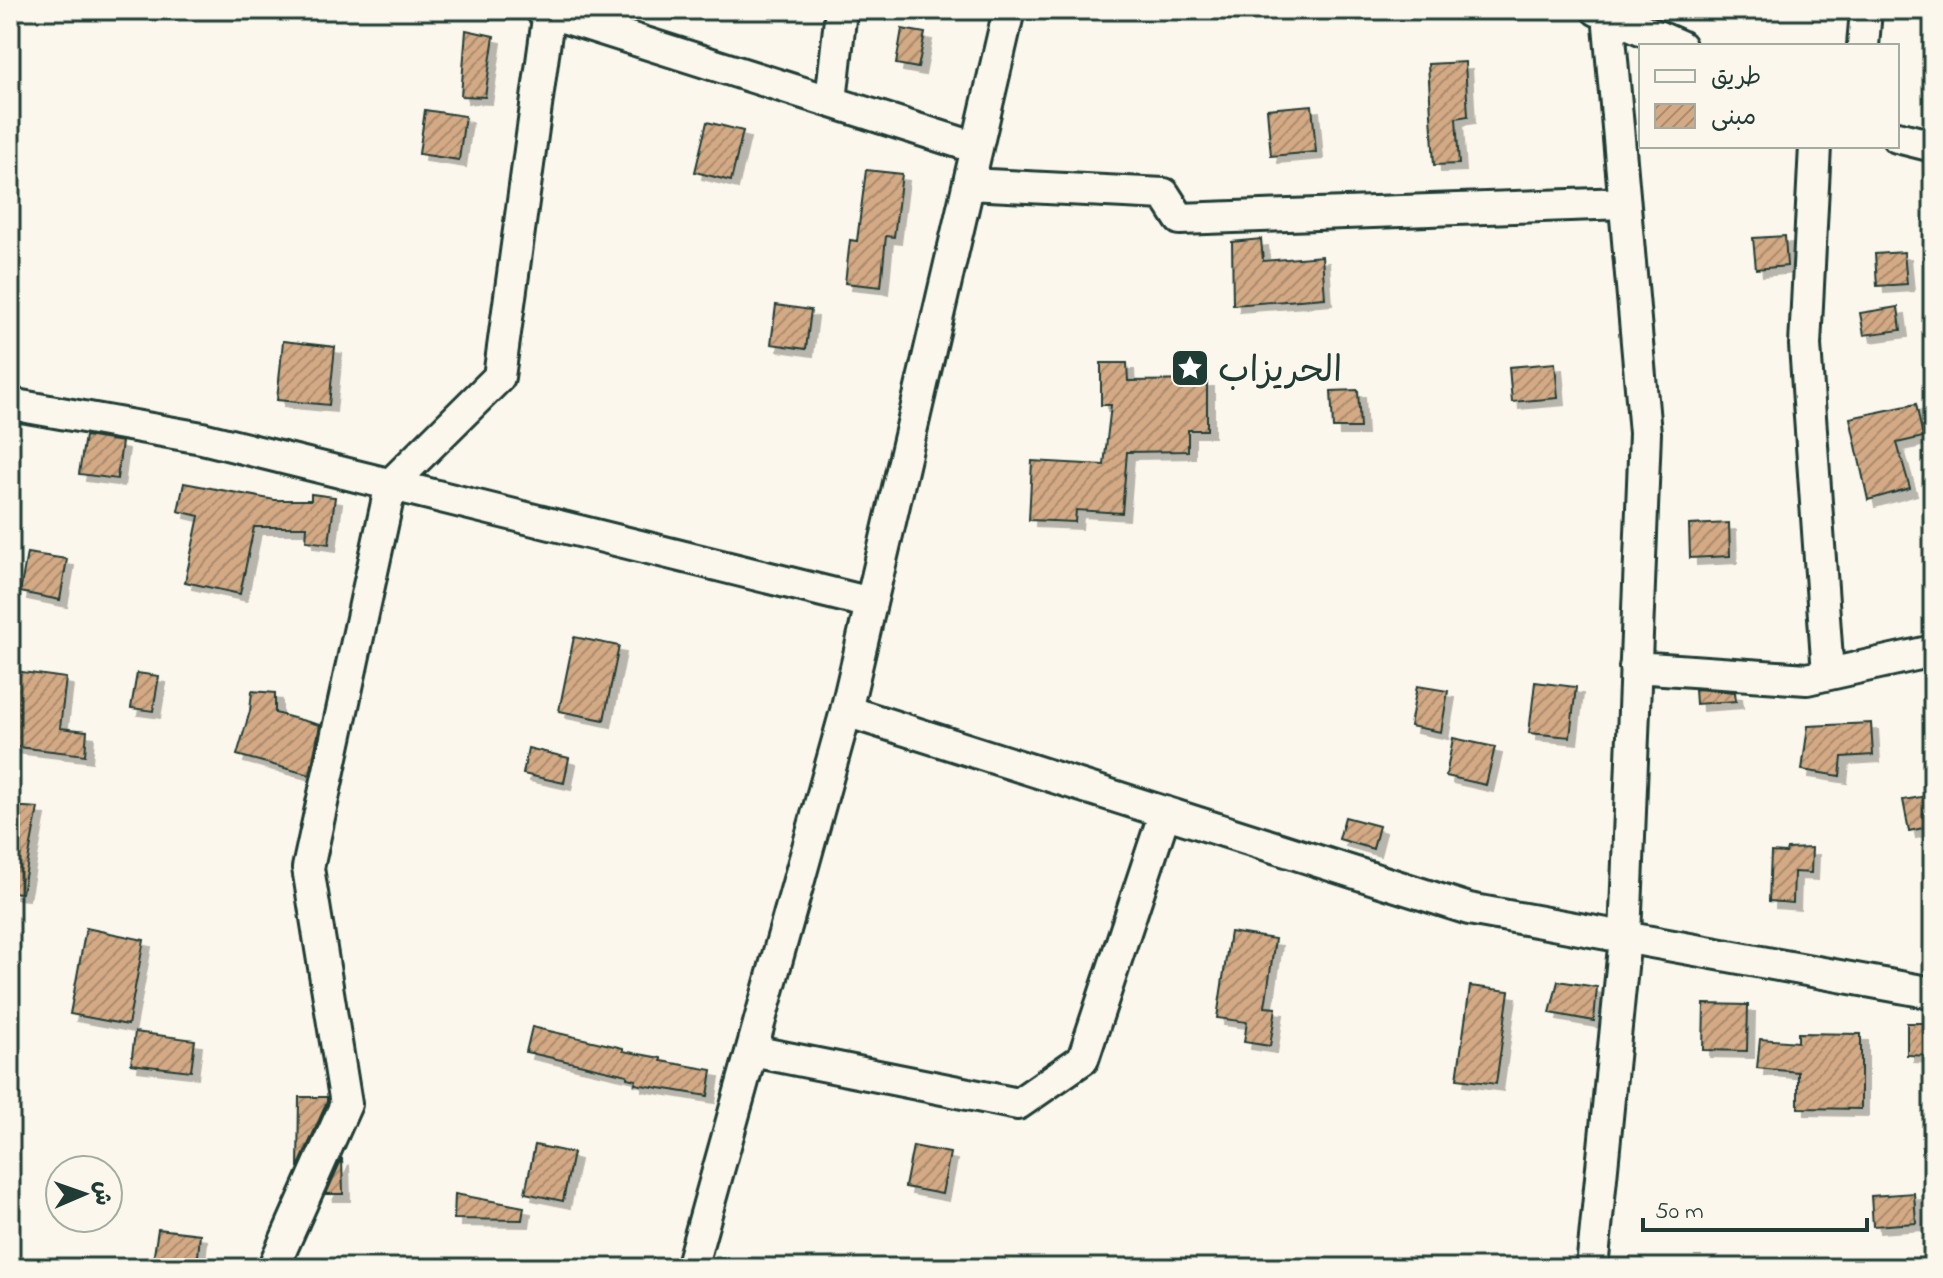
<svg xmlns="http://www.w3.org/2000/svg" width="1943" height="1278" font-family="'Indie Flower','Playpen Sans Arabic',sans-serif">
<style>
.building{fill:url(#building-hatch);stroke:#1f3d34;stroke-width:2;filter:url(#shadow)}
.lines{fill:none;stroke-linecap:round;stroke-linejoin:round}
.street-casing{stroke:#1f3d34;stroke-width:36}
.street{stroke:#fbf7ec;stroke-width:30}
.labels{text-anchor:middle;stroke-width:6;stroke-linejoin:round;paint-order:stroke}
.poi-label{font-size:36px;fill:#1f3d34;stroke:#fbf7ec;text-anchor:start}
</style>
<defs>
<pattern id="building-hatch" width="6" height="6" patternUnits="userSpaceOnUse" patternTransform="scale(2)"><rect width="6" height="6" fill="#d3aa84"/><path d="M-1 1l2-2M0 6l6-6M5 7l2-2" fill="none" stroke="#ab8c6d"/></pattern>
<filter id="shadow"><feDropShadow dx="7" dy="7" stdDeviation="0" flood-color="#0004"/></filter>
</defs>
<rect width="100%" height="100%" fill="#fbf7ec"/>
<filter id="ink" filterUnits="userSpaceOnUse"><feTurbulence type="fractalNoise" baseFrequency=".0125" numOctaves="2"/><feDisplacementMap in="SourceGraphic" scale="16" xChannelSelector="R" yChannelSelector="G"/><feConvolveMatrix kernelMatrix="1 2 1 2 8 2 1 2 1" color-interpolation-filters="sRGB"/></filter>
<g filter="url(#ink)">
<!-- building -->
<path class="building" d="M902,29L925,33L918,68L896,64Z
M466,30L494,36L485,97L461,96Z
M1465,62L1468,116L1456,118L1459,164L1434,165L1428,64Z
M1312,105L1316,152L1271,156L1267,109Z
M425,110L465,116L459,160L419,154Z
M707,122L743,131L731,181L695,172Z
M866,170L902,174L894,237L886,236L881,287L845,283L850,240L857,241Z
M1785,236L1787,266L1756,269L1753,238Z
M1261,239L1263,261L1322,256L1325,298L1233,305L1232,242Z
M1904,252L1907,284L1877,286L1875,254Z
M776,305L811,310L806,349L771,344Z
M1898,307L1901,330L1864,335L1860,313Z
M283,341L335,347L329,405L277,400Z
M1101,363H1127L1128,381L1207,380V430H1188V451L1127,452L1122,513L1076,510L1075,522L1029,520L1032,461L1104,465L1111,405H1101Z
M1555,363L1558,398L1512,402L1509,367Z
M1358,390L1360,428H1333L1331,391Z
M1916,404L1923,437L1897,443L1910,488L1868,500L1850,418Z
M85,436L122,442L117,479L79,474Z
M184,483L275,500H311V494L335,497L329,544L306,541L307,527H254L240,594L185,582L199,516L178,511Z
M1729,523L1730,556L1690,558L1689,525Z
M27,553L67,559L60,600L20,592Z
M574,637L619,646L604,720L559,711Z
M15,671L66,678L60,728L87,731L85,755L10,746V698Z
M137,673L159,676L153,711L131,708Z
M1535,682L1576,687L1570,737L1529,733Z
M1417,686L1448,691L1441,732L1410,726Z
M1695,689L1735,692L1736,701L1696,704Z
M252,691L275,693V713L320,725L310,775L237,755L250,711Z
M1871,723L1873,755L1842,757L1840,776L1802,770L1808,726Z
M1453,738L1495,747L1486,785L1446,776Z
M528,748L569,758L564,783L523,774Z
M1933,795V826L1909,831L1903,800Z
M10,806L38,808L22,893L10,892Z
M1345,817L1379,826L1373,849L1339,839Z
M1812,848L1811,873L1794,872L1793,903L1769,901L1771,852L1786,853L1787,849Z
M86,928L144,940L128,1025L70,1014Z
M1230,932L1275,939L1265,1007L1276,1008L1270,1046L1244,1042L1247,1022L1217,1018Z
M1558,981L1597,987L1594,1021L1550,1013Z
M1470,986L1509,991L1496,1084L1457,1079Z
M1704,1004L1748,1005L1747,1051L1703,1050Z
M1907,1023H1933V1056L1907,1055Z
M532,1027L623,1048V1051L661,1058V1061L712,1070L708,1096L635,1084L636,1080L627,1078V1075L526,1052Z
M135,1032L195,1040L191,1071L131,1064Z
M1798,1033L1861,1034V1109L1798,1108V1072L1757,1068L1760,1039L1798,1042Z
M299,1097H327V1102L298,1168Z
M535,1145L573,1153L563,1201L525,1193Z
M913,1146L950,1153L942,1194L905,1187Z
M342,1158L343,1194H326Z
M1914,1193L1916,1223L1873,1226L1871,1196Z
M455,1194L524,1207L522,1220L454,1219Z
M158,1229L200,1234L197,1268L153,1261Z"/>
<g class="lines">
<defs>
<path id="street" d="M541,10L977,148
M1597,10L1680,46
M1863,46L1866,10
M831,101L841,10
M1897,137L1933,146
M1815,146L1805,345L1828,674
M969,184L1164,194L1180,219L1624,203
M10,404L202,438L871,603
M1635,667L1807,679L1933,651
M846,711L1469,909L1933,993
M752,1051L1018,1104L1083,1059L1165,812
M273,1268L346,1104L308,868L391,484L499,377L549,11
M691,1268L846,711L1009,10
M1592,1268L1625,937L1645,433L1608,14"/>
</defs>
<!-- street casing -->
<use href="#street" class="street-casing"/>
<!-- street -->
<use href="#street" class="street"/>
</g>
</g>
<!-- icons -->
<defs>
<symbol id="sight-square" viewBox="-11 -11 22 22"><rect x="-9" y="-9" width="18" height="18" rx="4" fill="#1f3d34" stroke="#fbf7ec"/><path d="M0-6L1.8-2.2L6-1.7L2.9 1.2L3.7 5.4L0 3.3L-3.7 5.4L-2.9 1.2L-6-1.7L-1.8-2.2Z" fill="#fff"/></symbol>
</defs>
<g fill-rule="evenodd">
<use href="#sight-square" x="1168" y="346" width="44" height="44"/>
</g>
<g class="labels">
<!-- poi labels -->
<g class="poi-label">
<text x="1218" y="381">الحريزاب</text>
</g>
</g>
<!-- margin -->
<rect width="1943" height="1278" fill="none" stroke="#fbf7ec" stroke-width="40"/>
<rect x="20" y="20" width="1903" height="1238" fill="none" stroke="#1f3d34" stroke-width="3" filter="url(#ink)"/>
<!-- legend -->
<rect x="1639" y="44" width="260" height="104" fill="#fbf7ec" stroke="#a3ada2" stroke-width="2"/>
<rect x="1655" y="70" width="40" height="12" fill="#fbf7ec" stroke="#a3ada2" stroke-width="2"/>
<text x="1711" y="84" font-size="24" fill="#1f3d34">طريق</text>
<rect x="1655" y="104" width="40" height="24" fill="url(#building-hatch)" stroke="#a3ada2" stroke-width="2"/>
<text x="1711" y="124" font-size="24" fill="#1f3d34">مبنى</text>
<!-- north arrow -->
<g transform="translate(84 1194) rotate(88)"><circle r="38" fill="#fbf7ec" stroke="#a3ada2" stroke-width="2"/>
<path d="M0-6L14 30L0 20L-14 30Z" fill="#1f3d34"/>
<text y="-12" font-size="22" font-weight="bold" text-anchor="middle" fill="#1f3d34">ش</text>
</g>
<!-- scale -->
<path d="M1643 1218v12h224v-12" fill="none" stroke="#1f3d34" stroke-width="4"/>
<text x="1655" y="1218" font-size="24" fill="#1f3d34" stroke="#fbf7ec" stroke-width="6" paint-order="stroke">50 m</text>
</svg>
